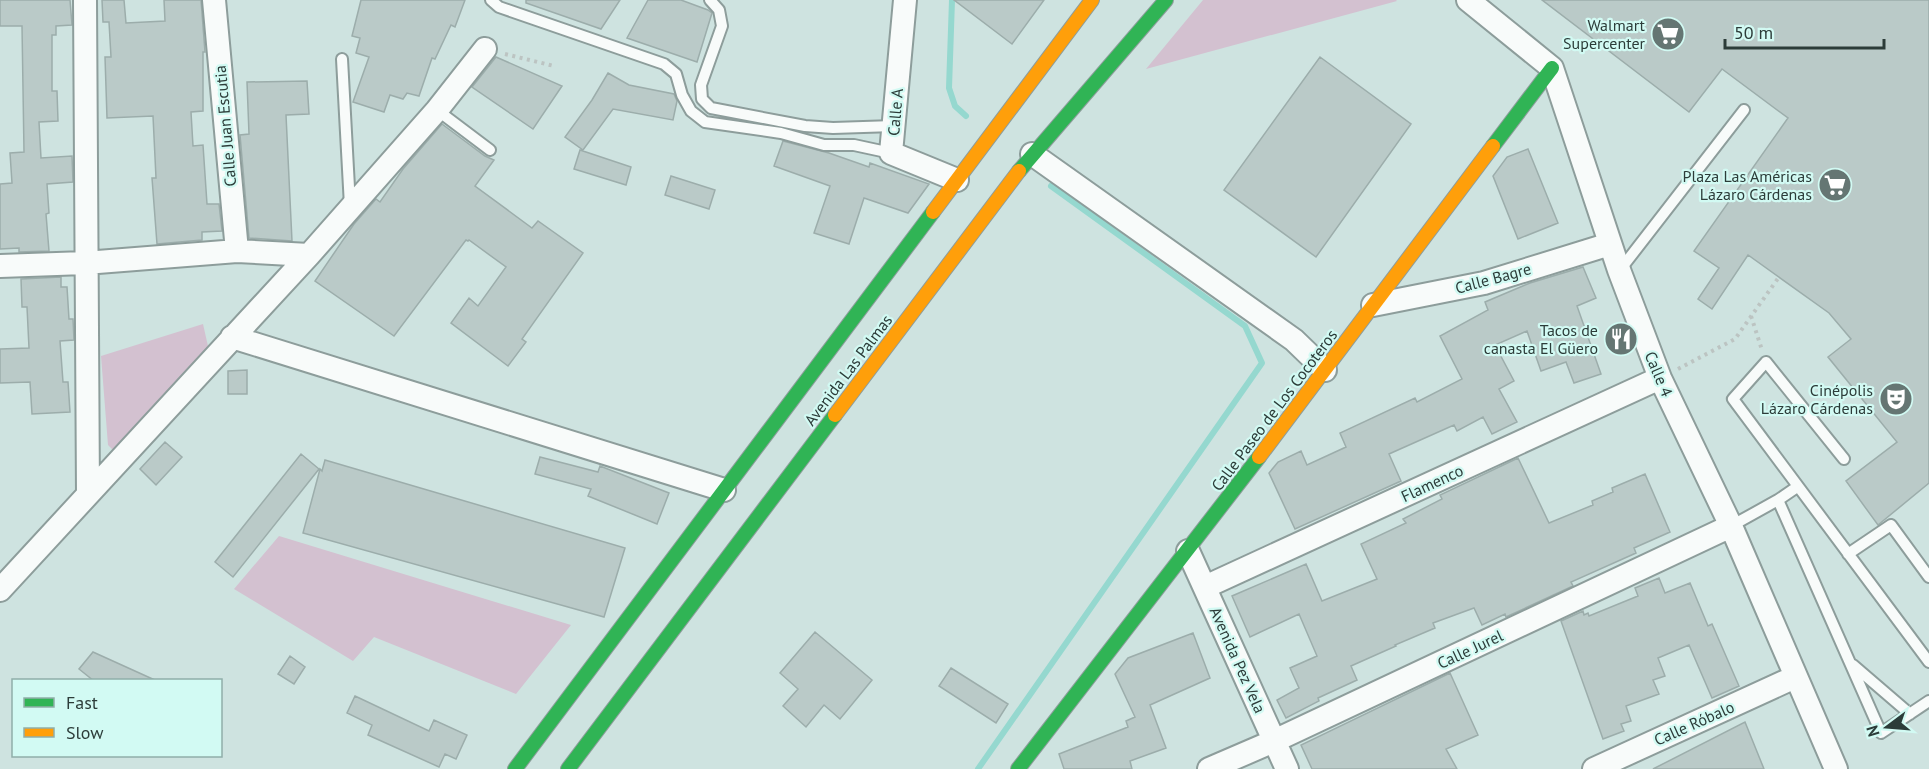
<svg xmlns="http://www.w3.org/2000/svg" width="1929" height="769" font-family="'PT Sans',sans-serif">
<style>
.green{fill:#d3c1d0}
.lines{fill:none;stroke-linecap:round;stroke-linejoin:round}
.stream{stroke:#95d8cf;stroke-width:6}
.building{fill:#bacac8;stroke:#9cadab;stroke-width:1.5}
.lane-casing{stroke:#8d9d9b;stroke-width:14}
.street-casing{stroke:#8d9d9b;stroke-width:26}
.fast-casing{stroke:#8d9d9b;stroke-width:16}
.slow-casing{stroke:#8d9d9b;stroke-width:16}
.path{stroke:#bcc4c2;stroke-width:4;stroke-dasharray:3 4.5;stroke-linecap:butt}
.lane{stroke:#f8fbfa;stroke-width:10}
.street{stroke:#f8fbfa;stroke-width:22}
.fast{stroke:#30b455;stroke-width:14}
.slow{stroke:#ff9f0a;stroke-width:14}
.labels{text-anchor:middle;stroke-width:4.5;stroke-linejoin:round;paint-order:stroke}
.poi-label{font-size:16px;fill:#2c3c39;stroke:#d2faf3;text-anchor:end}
.street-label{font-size:16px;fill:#2c3c39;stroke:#d2faf3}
</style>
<rect width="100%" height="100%" fill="#cee3e0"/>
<!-- green -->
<path class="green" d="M1203,0H1396L1397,1L1146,69Z
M203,324L210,355L114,451L108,445L101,356Z
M279,536L571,625L516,694L374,637L353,661L234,589Z"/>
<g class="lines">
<!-- stream -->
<path class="stream" d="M952,0L949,88L955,106L966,116
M978,769L1262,363L1245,326L1051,186"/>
</g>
<!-- building -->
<path class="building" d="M0,0H70L72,25L56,26V35H52V91H57L58,121L39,122L41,158L72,156L73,182L47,184L49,213L46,214L49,251L19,252V248L0,249V184L12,183L10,153L24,152L22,26H0Z
M102,0H124L126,23L165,21L164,0H201L205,52H203V111L191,112L193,146L203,145L207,204H219L222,231L202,232V240L157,244L152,178H156L153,116L107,118L105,57H111L109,22H103Z
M361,0H465L455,27L451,25L435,59L432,58L419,96L407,93L403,99L390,95L384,112L353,102L369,57L356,53L360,38L352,36Z
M526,0H620L601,29L526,3Z
M648,0H681L708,10L712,13L697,62L627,38Z
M954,0H1044L1012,44Z
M1542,0H1929V483L1878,525L1846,481L1897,442L1828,357L1851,339L1829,313L1748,255L1712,309L1698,299L1719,268L1694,251L1788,118L1722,69L1689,112Z
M496,57L562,86L533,129L472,87Z
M1320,57L1411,124L1316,257L1224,190Z
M608,73L629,85L674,94L677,101L673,120L613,109L583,150L565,137L592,100Z
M307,81L309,114L286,115L292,241L249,238L240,135L249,134L247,82Z
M442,124L485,156L494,160L475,186L532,228L538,221L583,253L522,339L526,342L508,366L451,323L469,298L478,306L506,267L469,240L468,241L466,240L394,336L315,281L354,224L376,199L380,202L403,169Z
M783,141L829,153L869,167L870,163L929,184L908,213L864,198L849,244L814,233L830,186L774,166Z
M1528,149L1558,223L1518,239L1493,176L1507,157Z
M580,150L631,167L626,185L574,169Z
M671,176L715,190L709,209L665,195Z
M1583,267L1596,298L1577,306L1601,374L1574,383L1566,362L1541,371L1527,331L1495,345L1514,381L1499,389L1517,422L1492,434L1483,417L1457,431L1454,425L1389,454L1401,481L1295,529L1269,473L1278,462L1301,451L1307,465L1346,447L1340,433L1415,398L1417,402L1462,379L1440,336L1488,310L1485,302L1530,283Z
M61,277V287H67L69,319H73L74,340L60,341L63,382H68L70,412L32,414L30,382L0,383V349L29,348L27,307H22L21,279Z
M247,370V394H228V371Z
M165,442L182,457L156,485L140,469Z
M301,454L319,469L233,577L215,562Z
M540,457L598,472L600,466L669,493L657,524L588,496L591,489L535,474Z
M1518,458L1549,523L1593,505L1592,501L1613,492L1612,488L1645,474L1670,532L1634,548L1636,553L1571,582L1573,586L1506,617L1505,614L1482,625L1474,608L1433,623L1435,628L1395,645L1396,646L1351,666L1357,680L1318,698L1319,701L1286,718L1277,700L1299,688L1290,668L1317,656L1299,614L1250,637L1232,596L1306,564L1322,601L1377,579L1361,544L1406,523L1403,519L1442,499L1440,495Z
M325,460L625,548L604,617L303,533L320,469L322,471Z
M1659,578L1665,593L1690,583L1708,626L1712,624L1739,686L1712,698L1689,645L1658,658L1665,676L1653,680L1659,694L1626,706L1631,721L1621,724L1624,731L1603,739L1561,621L1583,611L1584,615L1588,613L1589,616L1638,596L1635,588Z
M815,632L872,680L840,719L824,705L806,727L783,706L798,689L780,673Z
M1193,633L1210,678L1150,705L1166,748L1130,761L1132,769H1064L1059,754L1128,727L1126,721L1135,717L1115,674L1128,658Z
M93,652L157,681H94L79,669Z
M290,656L305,667L294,684L278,674Z
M951,668L1008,704L996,723L939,686Z
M1450,673L1478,735L1446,749L1457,769H1312L1301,745Z
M355,696L429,731L434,720L467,735L456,759L445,754L439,767L368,735L372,725L347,713Z
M1745,722L1764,769H1653Z"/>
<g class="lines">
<defs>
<path id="lane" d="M491,0L499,7L664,64L676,74L682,95L691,111L705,122L781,133L824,145H854L891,153
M710,0L719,10L722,26L701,85L702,99L711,108L805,126L833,128L894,126
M342,59L350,206
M437,110L490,150
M1620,270L1744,110
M1844,459L1766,362L1733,399L1929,662
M1797,487L1778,500L1881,733L1929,701
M1731,526L1778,500
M1848,554L1891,525L1929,577
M1853,665L1910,714"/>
<path id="street" d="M85,0L88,494
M214,0L237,251
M905,0L891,153L957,180
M1468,0L1552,68L1619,270L1660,378L1731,526L1836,769
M1032,154L1294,340L1325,370
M0,266L85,263L237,251L309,255
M1373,305L1484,283L1610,244
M232,337L724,490
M1188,551L1287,769
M1205,587L1660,378
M0,590L309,255L437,110L485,49
M1209,769L1274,741L1731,526
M1594,769L1795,677"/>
<path id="fast" d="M1493,146L1552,68
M1019,171L1166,0
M515,769L933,212
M568,769L835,415
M1018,769L1259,457"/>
<path id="slow" d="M933,212L1092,0
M835,415L1019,171
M1259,457L1493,146"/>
</defs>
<!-- lane casing -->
<use href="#lane" class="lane-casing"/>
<!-- street casing -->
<use href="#street" class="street-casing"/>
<!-- fast casing -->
<use href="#fast" class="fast-casing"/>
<!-- slow casing -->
<use href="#slow" class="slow-casing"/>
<!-- path -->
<path class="path" d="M505,54L554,66
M1751,316L1762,350
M1678,369L1735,339L1779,277"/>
<!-- lane -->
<use href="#lane" class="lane"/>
<!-- street -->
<use href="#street" class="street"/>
<!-- fast -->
<use href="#fast" class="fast"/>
<!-- slow -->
<use href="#slow" class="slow"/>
</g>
<!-- icons -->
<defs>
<symbol id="supermarket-disc" viewBox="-11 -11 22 22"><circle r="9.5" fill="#657673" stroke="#d2faf3"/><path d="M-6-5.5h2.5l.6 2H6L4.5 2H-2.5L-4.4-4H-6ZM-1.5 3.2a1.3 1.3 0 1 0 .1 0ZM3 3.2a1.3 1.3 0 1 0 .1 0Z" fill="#fff"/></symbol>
<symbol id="restaurant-disc" viewBox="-11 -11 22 22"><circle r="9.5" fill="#657673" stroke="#d2faf3"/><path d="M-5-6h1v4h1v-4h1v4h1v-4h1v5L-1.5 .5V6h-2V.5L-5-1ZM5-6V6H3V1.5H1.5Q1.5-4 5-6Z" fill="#fff"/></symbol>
<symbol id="theatre-disc" viewBox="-11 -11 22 22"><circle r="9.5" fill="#657673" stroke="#d2faf3"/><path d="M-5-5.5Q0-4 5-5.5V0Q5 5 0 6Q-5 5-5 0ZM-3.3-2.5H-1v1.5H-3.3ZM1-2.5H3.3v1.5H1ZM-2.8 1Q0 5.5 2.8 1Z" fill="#fff"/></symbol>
</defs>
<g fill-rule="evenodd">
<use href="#supermarket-disc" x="1649" y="15" width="38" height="38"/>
<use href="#supermarket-disc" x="1816" y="166" width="38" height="38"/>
<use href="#restaurant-disc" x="1602" y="320" width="38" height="38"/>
<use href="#theatre-disc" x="1877" y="380" width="38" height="38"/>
</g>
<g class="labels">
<!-- poi labels -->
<g class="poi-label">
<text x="1645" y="31">Walmart<tspan x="1645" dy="18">Supercenter</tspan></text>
<text x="1812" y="182">Plaza Las Américas<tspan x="1812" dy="18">Lázaro Cárdenas</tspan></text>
<text x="1598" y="336">Tacos de<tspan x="1598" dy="18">canasta El Güero</tspan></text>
<text x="1873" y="396">Cinépolis<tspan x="1873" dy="18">Lázaro Cárdenas</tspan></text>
</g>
<!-- street labels -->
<g class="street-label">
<text transform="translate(895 112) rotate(-85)" y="6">Calle A</text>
<text transform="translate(225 126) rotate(-95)" y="6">Calle Juan Escutia</text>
<text transform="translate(1493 278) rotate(-15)" y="6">Calle Bagre</text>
<text transform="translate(848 370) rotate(-53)" y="6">Avenida Las Palmas</text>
<text transform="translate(1659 374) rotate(67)" y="6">Calle 4</text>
<text transform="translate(1274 410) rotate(-53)" y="6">Calle Paseo de Los Cocoteros</text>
<text transform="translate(1432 483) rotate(-25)" y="6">Flamenco</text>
<text transform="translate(1470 649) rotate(-25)" y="6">Calle Jurel</text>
<text transform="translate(1238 660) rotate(66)" y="6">Avenida Pez Vela</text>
<text transform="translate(1694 723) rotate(-24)" y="6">Calle Róbalo</text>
</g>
</g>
<!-- legend -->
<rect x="12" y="679" width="210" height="78" fill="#d2faf3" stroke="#90aea9" stroke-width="1.5"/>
<rect x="24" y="698" width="30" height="9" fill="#30b455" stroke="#90aea9" stroke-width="1.5"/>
<text x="66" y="709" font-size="18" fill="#2c3c39">Fast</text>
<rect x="24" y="728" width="30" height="9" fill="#ff9f0a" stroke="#90aea9" stroke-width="1.5"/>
<text x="66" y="739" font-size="18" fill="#2c3c39">Slow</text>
<!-- north arrow -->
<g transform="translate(1887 727) rotate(254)" stroke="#d2faf3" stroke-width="4.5" paint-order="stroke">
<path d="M0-4.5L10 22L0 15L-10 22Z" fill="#2c3c39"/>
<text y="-9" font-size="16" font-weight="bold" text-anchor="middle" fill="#2c3c39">N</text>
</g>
<!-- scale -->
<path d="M1725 39v9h159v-9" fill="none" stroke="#2c3c39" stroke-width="3"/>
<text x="1734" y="39" font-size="18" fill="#2c3c39" stroke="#d2faf3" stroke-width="4.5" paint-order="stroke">50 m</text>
</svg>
